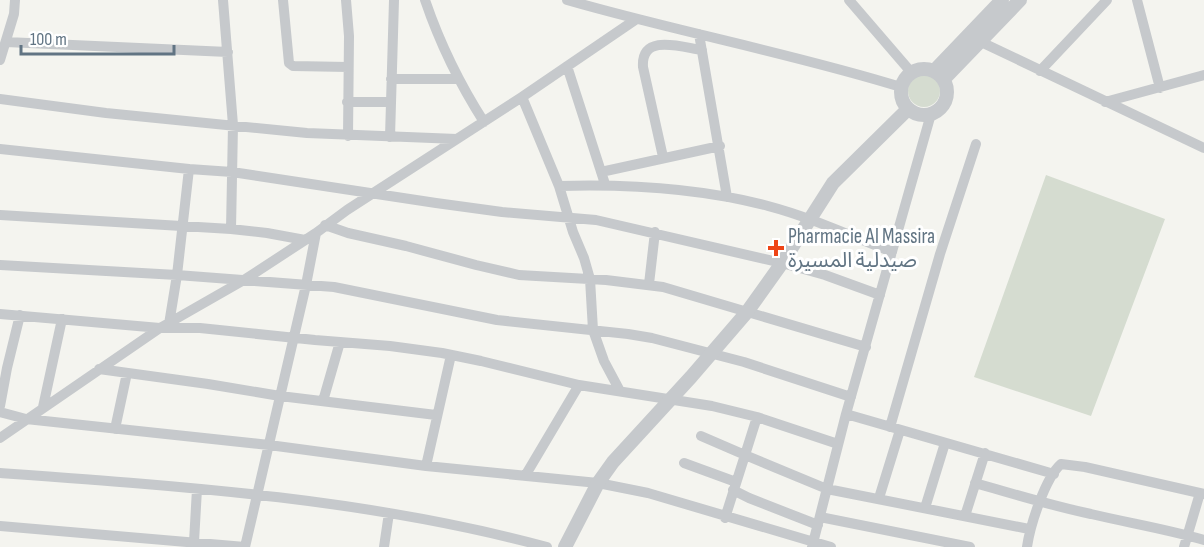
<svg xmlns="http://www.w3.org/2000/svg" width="1204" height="547" font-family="'Sofia Sans Condensed','Noto Sans Arabic',sans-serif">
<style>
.green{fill:#d5dcd0}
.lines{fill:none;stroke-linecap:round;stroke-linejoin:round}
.minor{stroke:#c6c9cc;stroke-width:10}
.tertiary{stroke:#c6c9cc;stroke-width:14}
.poi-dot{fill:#ee4416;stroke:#fff;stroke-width:2}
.labels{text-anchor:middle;stroke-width:6;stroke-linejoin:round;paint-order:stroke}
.poi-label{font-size:21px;fill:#617483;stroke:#fff;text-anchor:start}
</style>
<rect width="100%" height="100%" fill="#f4f4ef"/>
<!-- green -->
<path class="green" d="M908 91a16 16 0 1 1 32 0a16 16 0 1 1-32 0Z
M1046,175L1165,219L1091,416L974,377Z"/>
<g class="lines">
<!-- minor -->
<path class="minor" d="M223,0L233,125L231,229
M283,0L289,63L293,66L348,67
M346,0L349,36L348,136
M425,0C440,44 459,83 484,122
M567,0C678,32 791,53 901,87
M849,0L911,72
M1137,0L1160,88
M699,34L727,197
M6,42L228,52
M981,42L1204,148
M0,60L14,14L15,0
M567,66L605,184
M1040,71L1107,0
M391,79H457
M522,97L559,186L573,232L584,258L590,279L593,330L604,361L620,391
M0,99L106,113L307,133L457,139
M347,102H391
M1105,102L1204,75
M390,137L394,0
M0,149L189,169L232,172L436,203L502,212L596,220L782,263L825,275L880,295
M663,157L643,67C641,33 681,47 702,50
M601,172L720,146
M559,186C628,184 700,188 768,206C810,217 851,236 892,252
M0,215L231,229L267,233L305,240
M325,225L348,233L406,246L476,265L519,275L606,280L663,287L866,347
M0,265L177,275L334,287L497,320L628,334L652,338L744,362L851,397
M649,284L655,232
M0,314L160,328H200L315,340L390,346L442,353L481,361L579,385L712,406L757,417L838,444
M169,324L177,275L189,169
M99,369L208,384L280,396L436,415
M323,401L340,342
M0,406L7,368L20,315
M43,407L62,319
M0,412L26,419L269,445L426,466L598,483L648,493L831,547
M846,414L1054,474
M757,417L745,455L827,489L1029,529
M890,427L940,254L976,144
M115,429L127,373
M701,436L745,455L725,518
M0,438L160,328L244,280L316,233
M684,463L736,482
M426,466L451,355
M0,473C182,486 370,499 547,547
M525,476L579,385
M975,483C1014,494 1052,506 1091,514C1129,523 1167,529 1204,540
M733,490L749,498L818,525
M879,498L900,430
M925,508L945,443
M965,516L985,453
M820,517L970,547
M0,526L245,547
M194,542L197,489
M245,547L306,285L316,233L347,210L522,97L635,20
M384,547L389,513
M812,547L846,414L931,114
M1027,547C1030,526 1045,478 1061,464L1085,467L1204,494
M1184,547L1200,493"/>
<!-- tertiary -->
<path class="tertiary" d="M901 92a23 23 0 1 1 46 0a23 23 0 1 1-46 0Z
M934,71L1002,0
M944,79L1020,0
M565,547L598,483L613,462L691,377L747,312L782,263L833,183L908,109"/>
</g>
<!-- markers -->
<path class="poi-dot" d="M773 239h6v6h6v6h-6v6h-6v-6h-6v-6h6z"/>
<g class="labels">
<!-- poi labels -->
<g class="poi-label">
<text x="788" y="243">Pharmacie Al Massira<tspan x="788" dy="24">صيدلية المسيرة</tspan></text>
</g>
</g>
<!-- scale -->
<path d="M21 45v9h153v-9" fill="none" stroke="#617483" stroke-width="3"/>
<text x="30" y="45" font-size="18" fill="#617483" stroke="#ffffff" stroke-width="4.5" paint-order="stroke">100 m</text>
</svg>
